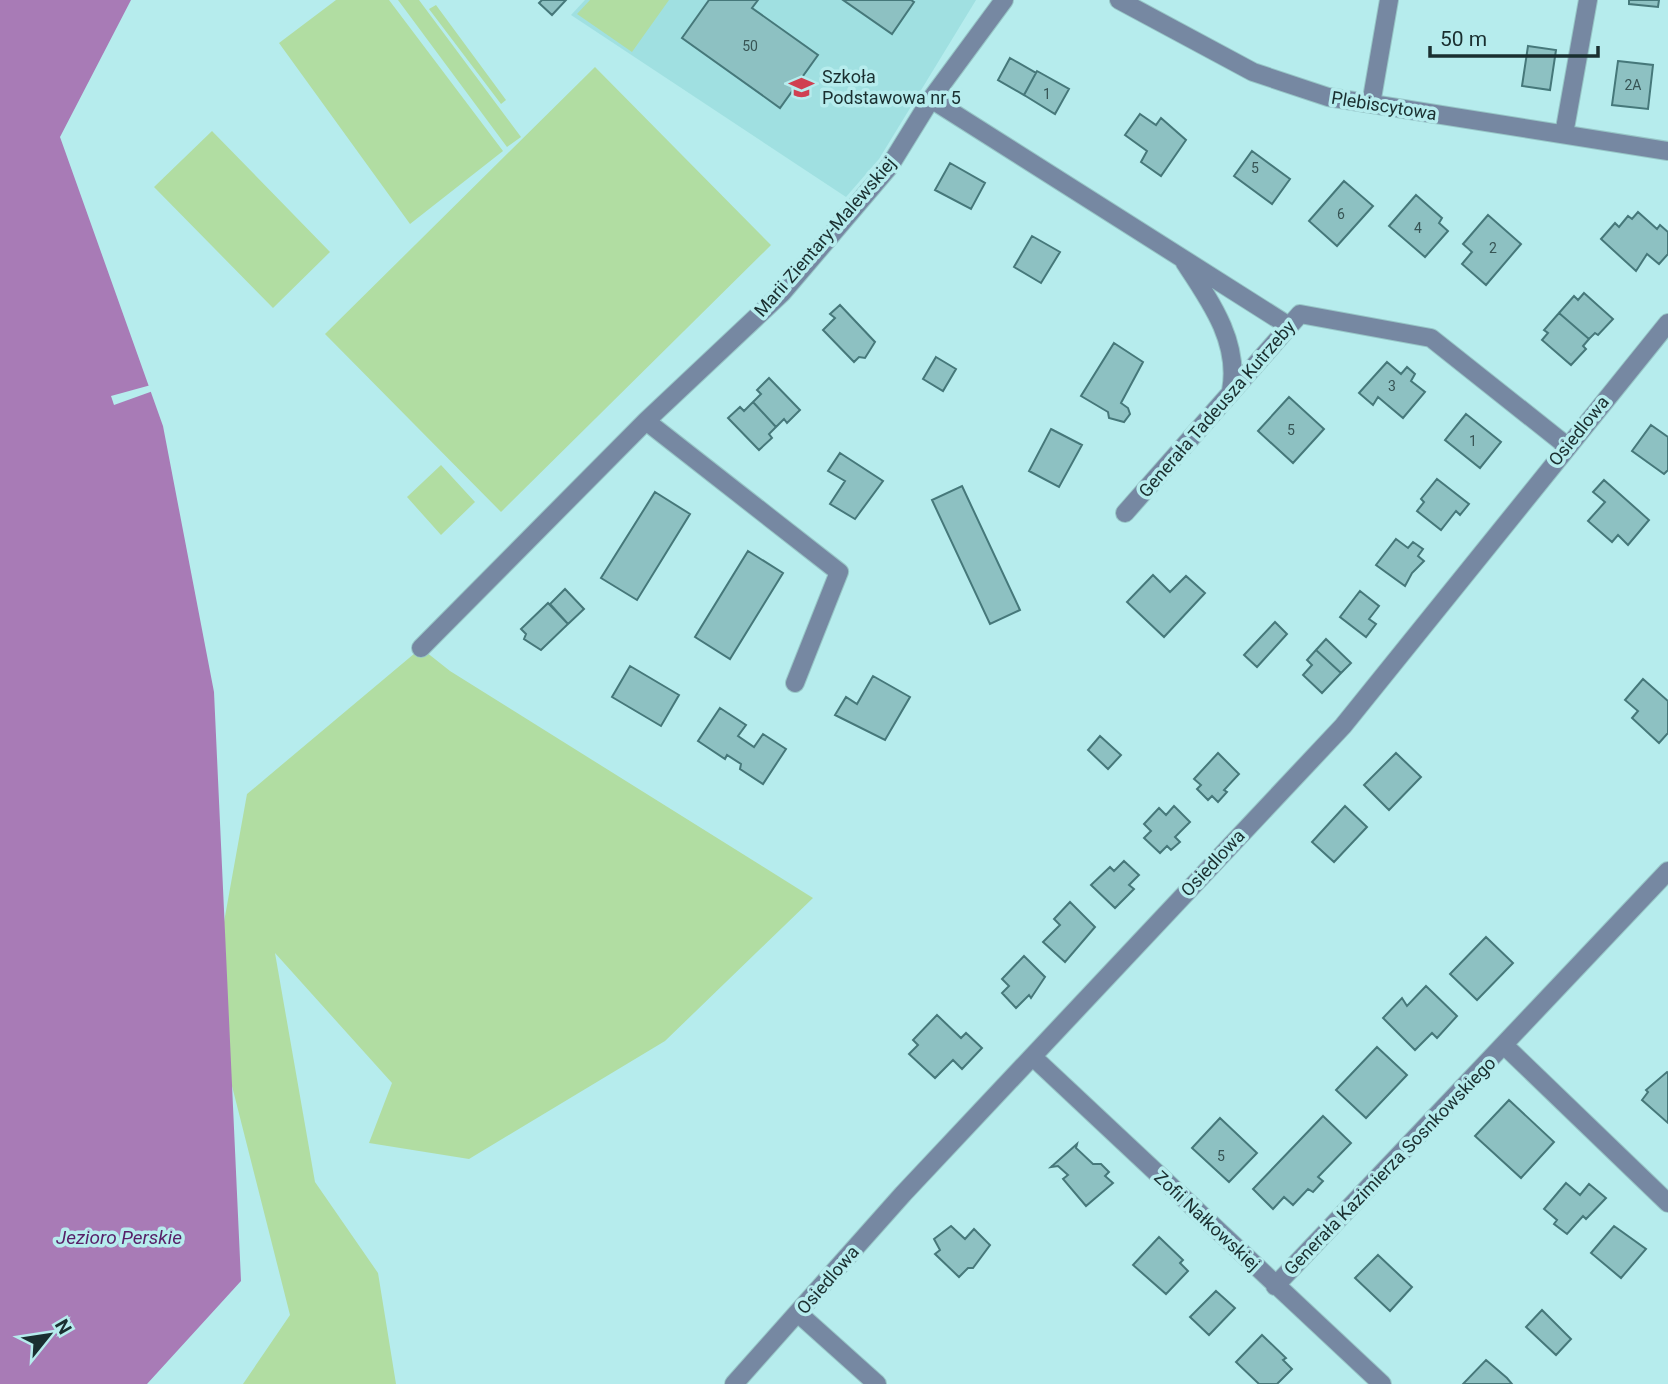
<svg xmlns="http://www.w3.org/2000/svg" width="1668" height="1384" font-family="Roboto,sans-serif">
<style>
.built{fill:#a0e0e1}
.green{fill:#b1dda2}
.water{fill:#a87bb6}
.pier{fill:#b6eced}
.building{fill:#8dc1c2;stroke:#46787a;stroke-width:2}
.lines{fill:none;stroke-linecap:round;stroke-linejoin:round}
.minor-casing{stroke:#97c6c7;stroke-width:20}
.minor{stroke:#7688a2;stroke-width:18}
.labels{text-anchor:middle;stroke-width:7;stroke-linejoin:round;paint-order:stroke}
.number-label{font-size:14px;fill:#375454}
.poi-label{font-size:18px;fill:#1a2f30;stroke:#b6eced;text-anchor:start}
.street-label{font-size:18px;fill:#1a2f30;stroke:#b6eced}
.water-label{font-size:19px;font-style:italic;fill:#571f67;stroke:#b6eced}
</style>
<rect width="100%" height="100%" fill="#b6eced"/>
<!-- built -->
<path class="built" d="M585,0H976L879,159L846,197L571,15Z"/>
<!-- green -->
<path class="green" d="M336,0H389L503,151L410,224L279,43Z
M398,0H419L521,137L507,147Z
M590,0H669L632,52L577,14Z
M436,5L506,100L501,104L429,9Z
M595,67L771,245L501,512L325,334Z
M212,131L330,252L273,308L154,187Z
M441,465L475,502L441,535L407,497Z
M421,648L450,671L813,898L665,1041L469,1159L369,1143L392,1083L275,953L315,1182L378,1273L396,1384H243L290,1315L231,1082L224,922L247,794Z"/>
<!-- water -->
<path class="water" d="M0,0H131L60,137L163,426L214,692L241,1281L147,1384H0Z"/>
<!-- pier -->
<path class="pier" d="M151,385L153,391L114,405L111,396Z"/>
<!-- building -->
<path class="building" d="M542,0H566L552,15L539,3Z
M709,0H758L752,8L818,55L780,108L682,38Z
M843,0H911L914,2L892,34Z
M1629,0H1659L1658,7L1629,4Z
M1528,46L1556,50L1550,90L1522,86Z
M1010,58L1036,73L1024,95L998,80Z
M1618,61L1653,65L1648,109L1612,105Z
M1037,71L1069,89L1055,114L1024,95Z
M1140,114L1156,125L1161,118L1186,140L1161,176L1141,162L1147,151L1125,135Z
M1252,151L1290,179L1272,204L1234,176Z
M950,163L985,183L971,209L935,190Z
M1344,181L1373,206L1337,246L1309,221Z
M1416,195L1442,218L1439,223L1448,231L1425,257L1389,226Z
M1638,212L1657,229L1660,225L1668,232V254L1659,264L1647,254L1636,271L1601,239L1615,223L1619,227L1628,216L1632,219Z
M1488,215L1521,244L1486,285L1462,264L1472,252L1463,244Z
M1032,236L1060,252L1041,283L1014,267Z
M1584,293L1613,319L1598,335L1595,333L1589,339L1559,313L1574,296L1578,300Z
M840,305L875,342L865,358L859,357L854,362L823,330L835,318L830,314Z
M1559,313L1589,339L1583,346L1586,349L1571,365L1542,340L1548,333L1544,330Z
M1114,343L1143,362L1121,403L1128,408L1130,414L1124,422L1109,418L1108,412L1081,396Z
M936,357L956,369L943,391L923,379Z
M1387,362L1401,374L1407,367L1415,374L1411,381L1425,392L1403,418L1378,397L1373,405L1359,393Z
M769,378L800,410L787,423L784,419L776,427L753,402L761,394L757,390Z
M1289,397L1324,429L1293,463L1258,431Z
M753,402L776,427L769,434L772,438L759,450L728,418L740,407L744,411Z
M1466,414L1501,442L1480,468L1445,440Z
M1651,425L1668,437V470L1664,474L1632,451Z
M1051,429L1082,445L1059,487L1029,471Z
M840,453L883,481L855,519L830,504L845,481L828,471Z
M1437,479L1469,504L1460,515L1456,511L1441,530L1417,511L1424,502L1421,499Z
M1604,480L1649,520L1628,545L1618,535L1612,542L1588,521L1605,502L1593,492Z
M962,486L1020,610L990,624L932,500Z
M655,492L690,514L637,600L601,578Z
M1396,539L1408,548L1413,542L1423,549L1418,556L1424,561L1412,573L1405,586L1376,565Z
M748,551L783,573L730,659L695,637Z
M1153,575L1170,592L1186,576L1205,593L1164,637L1127,602Z
M565,589L584,609L568,624L550,604Z
M1360,591L1379,606L1369,619L1376,624L1366,637L1340,617Z
M548,603L568,624L541,650L524,639L526,634L521,629Z
M1275,622L1287,634L1257,667L1244,655Z
M1326,639L1351,663L1341,673L1316,650Z
M1316,650L1341,673L1322,693L1303,675L1312,665L1307,660Z
M630,666L679,695L661,726L612,697Z
M873,676L910,697L885,740L835,715L846,697L857,704Z
M1643,679L1668,701V733L1659,743L1632,718L1638,711L1625,700Z
M720,708L746,725L738,736L754,747L763,734L786,749L763,784L740,769L741,764L727,755L725,759L698,741Z
M1100,736L1121,755L1108,769L1088,750Z
M1218,753L1239,774L1224,790L1227,792L1218,802L1212,796L1208,800L1197,789L1201,785L1194,779Z
M1396,753L1421,777L1389,810L1364,785Z
M1174,806L1190,822L1175,837L1180,842L1171,850L1167,846L1160,853L1144,838L1151,831L1144,824L1159,808L1166,815Z
M1345,806L1367,827L1334,862L1312,842Z
M1124,861L1139,875L1129,885L1134,889L1115,908L1091,885L1110,867L1114,871Z
M1070,902L1095,927L1065,962L1043,942L1060,925L1054,919Z
M1486,937L1513,963L1477,1000L1450,974Z
M1024,956L1045,977L1031,998L1029,995L1016,1008L1002,993L1009,986L1002,979Z
M1426,986L1457,1016L1437,1038L1432,1033L1415,1050L1383,1018L1402,998L1407,1006Z
M937,1015L961,1038L966,1033L982,1048L962,1069L953,1060L935,1078L909,1054L918,1045L913,1040Z
M1377,1047L1407,1075L1366,1118L1336,1090Z
M1667,1072L1668,1073V1123L1642,1100L1648,1092L1646,1090Z
M1509,1100L1554,1142L1521,1178L1475,1136Z
M1323,1116L1351,1143L1318,1177L1323,1181L1313,1192L1308,1189L1293,1205L1284,1197L1273,1209L1253,1189Z
M1220,1118L1257,1153L1229,1182L1192,1148Z
M1077,1144L1076,1148L1093,1164H1101L1109,1172L1105,1176L1113,1183L1086,1206L1063,1179L1068,1175L1058,1166L1051,1167Z
M1566,1183L1580,1195L1589,1184L1606,1198L1586,1219L1583,1216L1567,1234L1554,1224L1557,1220L1544,1209Z
M951,1226L965,1239L974,1229L990,1245L973,1268H968L959,1277L935,1254L940,1250L934,1239Z
M1614,1226L1646,1249L1621,1278L1591,1253Z
M1159,1237L1183,1260L1180,1263L1188,1271L1166,1294L1133,1265Z
M1378,1255L1412,1287L1390,1311L1355,1278Z
M1216,1291L1235,1308L1209,1335L1190,1317Z
M1542,1310L1571,1339L1556,1355L1526,1327Z
M1262,1335L1286,1358L1283,1360L1292,1369L1277,1384H1259L1236,1362Z
M1486,1360L1507,1378L1512,1384H1463Z"/>
<g class="lines">
<defs>
<path id="minor" d="M1119,0L1253,72L1328,97L1668,151
M931,99L1289,326
M1371,104L1389,0
M1564,134L1588,0
M1185,263C1211,302 1240,343 1231,391
M646,421L839,572L795,683
M1125,513L1300,314L1431,338L1567,446
M421,648L646,421L782,293L889,167L931,99L1004,0
M1505,1046L1668,1203
M1033,1057L1382,1384
M1275,1286L1668,871
M799,1314L877,1384
M734,1384L903,1194L1343,726L1668,323"/>
</defs>
<!-- minor casing -->
<use href="#minor" class="minor-casing"/>
<!-- minor -->
<use href="#minor" class="minor"/>
</g>
<!-- icons -->
<defs>
<symbol id="school-bare" viewBox="-9 -9 18 18"><path d="M0-5L7-2L0 1L-7-2ZM-4 1L0 2.5L4 1V4Q0 6-4 4Z" fill="#d04051" stroke="#b6eced" stroke-width="2.5" paint-order="stroke"/></symbol>
</defs>
<g fill-rule="evenodd">
<use href="#school-bare" x="784" y="70" width="35" height="35"/>
</g>
<g class="labels">
<!-- number labels -->
<g class="number-label">
<text x="750" y="51">50</text>
<text x="1633" y="90">2A</text>
<text x="1047" y="99">1</text>
<text x="1255" y="173">5</text>
<text x="1341" y="219">6</text>
<text x="1418" y="233">4</text>
<text x="1493" y="253">2</text>
<text x="1392" y="391">3</text>
<text x="1291" y="435">5</text>
<text x="1473" y="446">1</text>
<text x="1221" y="1161">5</text>
</g>
<!-- poi labels -->
<g class="poi-label">
<text x="822" y="83">Szkoła<tspan x="822" dy="21">Podstawowa nr 5</tspan></text>
</g>
<!-- street labels -->
<g class="street-label">
<text transform="translate(1384 106) rotate(9)" y="6">Plebiscytowa</text>
<text transform="translate(825 237) rotate(-49)" y="6">Marii Zientary-Malewskiej</text>
<text transform="translate(1217 409) rotate(-49)" y="6">Generała Tadeusza Kutrzeby</text>
<text transform="translate(1579 431) rotate(-51)" y="6">Osiedlowa</text>
<text transform="translate(1213 863) rotate(-47)" y="6">Osiedlowa</text>
<text transform="translate(1390 1166) rotate(-46)" y="6">Generała Kazimierza Sosnkowskiego</text>
<text transform="translate(1207 1221) rotate(43)" y="6">Zofii Nałkowskiej</text>
<text transform="translate(828 1280) rotate(-49)" y="6">Osiedlowa</text>
</g>
<!-- water labels -->
<g class="water-label">
<text x="119" y="1244">Jezioro Perskie</text>
</g>
</g>
<!-- north arrow -->
<g transform="translate(49 1335) rotate(60)" stroke="#b6eced" stroke-width="5" paint-order="stroke">
<path d="M0-5L12 26L0 18L-12 26Z" fill="#1a2f30"/>
<text y="-10" font-size="19" font-weight="bold" text-anchor="middle" fill="#1a2f30">N</text>
</g>
<!-- scale -->
<path d="M1430 46v10h168v-10" fill="none" stroke="#1a2f30" stroke-width="3.5"/>
<text x="1440" y="46" font-size="21" fill="#1a2f30" stroke="#b6eced" stroke-width="5" paint-order="stroke">50 m</text>
</svg>
